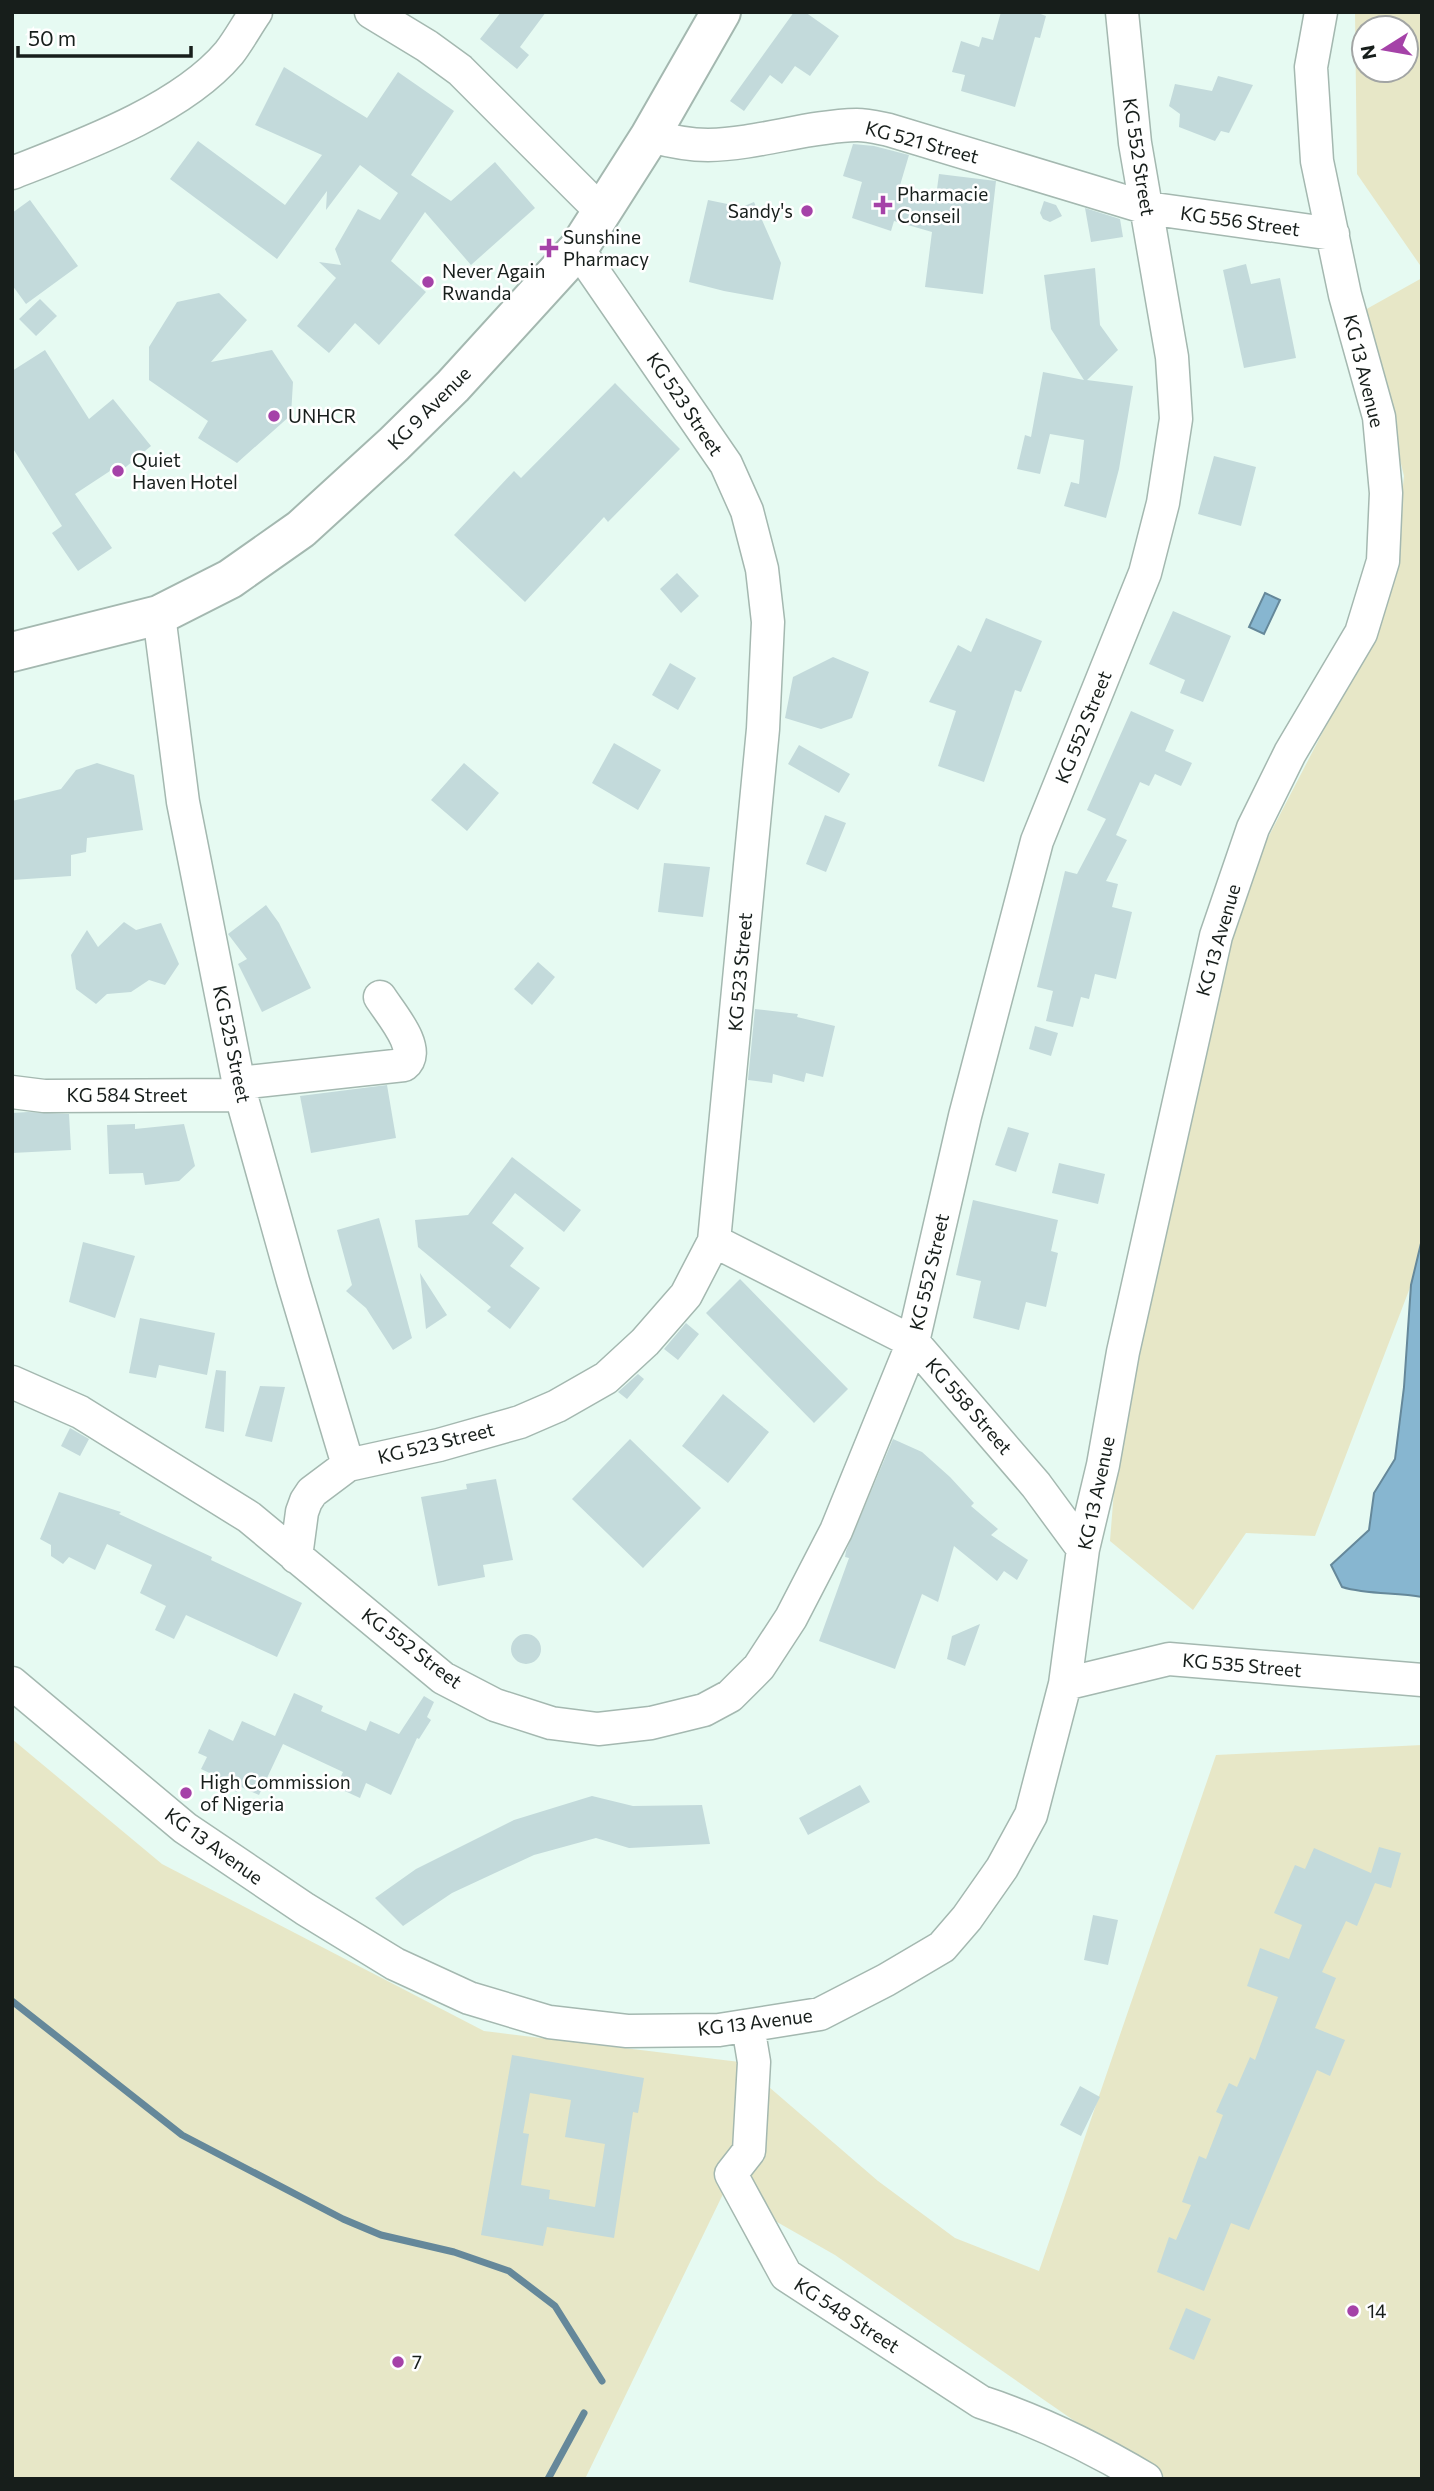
<svg xmlns="http://www.w3.org/2000/svg" width="1434" height="2491" font-family="Commissioner,sans-serif">
<style>
.green{fill:#e7e7c7;fill-rule:evenodd}
.water{fill:#87b6d0;stroke:#65889a;stroke-width:2}
.lines{fill:none;stroke-linecap:round;stroke-linejoin:round}
.stream{stroke:#65889a;stroke-width:7}
.building{fill:#c3dadb;fill-rule:evenodd}
.minor-casing{stroke:#a4b8b0;stroke-width:35}
.major-casing{stroke:#a4b8b0;stroke-width:42}
.minor{stroke:#fff;stroke-width:32}
.major{stroke:#fff;stroke-width:38}
.poi-dot{fill:#a542a8;stroke:#fff;stroke-width:2.5}
.labels{text-anchor:middle;stroke-width:5;stroke-linejoin:round;paint-order:stroke}
.street-label{font-size:19px;fill:#171e1b;stroke:#fff}
.poi-label{font-size:19px;fill:#171e1b;stroke:#fff;text-anchor:start}
</style>
<rect width="100%" height="100%" fill="#e6faf2"/>
<!-- green -->
<path class="green" d="M1355,12H1422V268L1357,174ZM1406,28V70H1364V28Z
M1422,278V1239L1411,1285L1315,1536L1246,1533L1193,1610L1110,1541L1123,1377L1243,886L1360,660L1394,567L1404,476L1363,311Z
M12,1739L162,1864L484,2031L740,2062L878,2181L955,2238L1039,2271L1216,1755L1422,1745V2479H1168L1102,2440L835,2255L724,2192L585,2479H12Z"/>
<!-- water -->
<path class="water" d="M1265,593L1280,600L1264,634L1249,627Z
M1422,1239V1597C1395,1592 1368,1595 1342,1587L1331,1565L1369,1530L1374,1493L1395,1459L1404,1387L1411,1285Z"/>
<g class="lines">
<!-- stream -->
<path class="stream" d="M12,2001L182,2135L343,2219L381,2235L454,2252L509,2271L555,2306L602,2381
M548,2479L584,2413"/>
</g>
<!-- building -->
<path class="building" d="M501,12H546L520,47L529,55L517,69L480,39Z
M794,12H805L839,36L810,76L795,66L782,84L770,75L744,111L730,101Z
M1001,12H1035L1046,16L1040,38L1035,37L1015,107L961,91L965,75L952,72L961,41L979,47L982,37L993,40Z
M284,67L367,118L398,72L454,111L411,175L451,201L495,162L535,208L471,265L425,212L391,261L426,292L379,345L355,323L329,353L297,326L336,278L319,262L341,265L335,249L358,209L380,220L398,193L360,165L326,210L327,191L277,259L170,179L198,141L285,205L322,155L255,125Z
M1218,76L1253,85L1229,133L1221,131L1215,141L1179,127L1180,114L1169,106L1175,84L1212,91Z
M853,144L874,146L909,155L898,192L935,204L939,174L996,181L983,294L925,287L932,232L894,221L891,231L852,218L862,182L843,176Z
M30,200L78,266L26,304L12,285V213Z
M708,200L742,207L754,202L781,263L773,300L724,291L689,282Z
M1044,201L1056,205L1062,216L1050,222L1043,219L1040,213Z
M1085,208L1120,219L1123,237L1091,242Z
M1246,264L1251,284L1280,278L1296,358L1244,368L1223,270Z
M1095,268L1100,325L1118,350L1087,380L1133,386L1119,469L1106,518L1064,506L1071,482L1079,484L1084,440L1050,434L1040,474L1017,469L1025,435L1031,437L1043,372L1084,380L1051,329L1044,275Z
M219,293L247,320L211,362L272,350L293,382L291,415L237,463L198,438L208,421L149,380V347L177,302Z
M40,299L57,316L36,336L19,319Z
M45,350L89,419L113,399L151,446L115,476L110,471L75,494L112,548L78,571L52,533L62,526L12,447V371Z
M615,383L680,449L608,522L604,517L525,602L454,535L514,471L521,478Z
M1214,456L1256,467L1241,526L1198,514Z
M677,573L699,596L681,613L660,589Z
M1173,611L1231,636L1203,702L1180,693L1185,680L1149,664Z
M986,618L1042,641L1021,692L1015,690L984,782L938,766L956,711L929,702L958,645L971,652Z
M833,657L869,672L852,718L821,729L785,718L793,677Z
M670,663L696,678L678,710L652,695Z
M1131,711L1174,730L1165,751L1192,763L1181,786L1155,774L1149,786L1140,782L1116,835L1127,840L1106,881L1118,884L1112,907L1132,912L1116,979L1095,974L1089,999L1081,997L1073,1027L1046,1021L1053,991L1037,987L1065,871L1077,874L1106,819L1087,810Z
M614,743L661,770L638,810L592,783Z
M799,745L850,774L839,793L788,764Z
M97,763L134,775L143,830L87,838L86,852L71,855V876L12,880V801L61,789L76,770Z
M464,763L499,793L467,831L431,800Z
M825,815L846,823L826,872L806,864Z
M664,863L710,867L703,917L658,912Z
M266,905L279,923L311,988L262,1012L238,964L247,959L228,934Z
M124,922L136,930L161,923L179,964L165,985L149,980L131,992L107,994L96,1004L76,989L71,955L87,930L98,947Z
M538,962L555,977L532,1005L514,989Z
M755,1009L798,1014L797,1017L835,1026L823,1077L806,1073L804,1082L773,1074L772,1083L748,1080Z
M1035,1026L1058,1033L1051,1056L1029,1049Z
M387,1085L396,1138L311,1153L300,1096Z
M28,1112L69,1114L71,1150L12,1153V1113Z
M135,1124V1129L184,1124L195,1166L179,1181L145,1185L143,1173L109,1174L107,1125Z
M1008,1127L1029,1133L1016,1172L995,1165Z
M512,1157L581,1210L564,1232L515,1193L492,1223L524,1248L510,1266L540,1288L510,1329L487,1311L491,1307L418,1247L415,1220L468,1215Z
M1059,1163L1105,1174L1098,1204L1052,1193Z
M973,1200L1058,1220L1051,1251L1058,1253L1046,1307L1026,1302L1019,1330L973,1318L981,1281L956,1275Z
M379,1218L412,1338L393,1350L366,1308L346,1291L352,1285L337,1230Z
M83,1242L135,1256L115,1318L69,1302Z
M420,1273L447,1315L426,1329Z
M740,1279L848,1389L814,1423L706,1313Z
M140,1318L215,1333L207,1375L159,1365L156,1378L129,1373Z
M686,1323L699,1334L678,1360L664,1349Z
M216,1370L226,1371L224,1432L205,1428Z
M638,1374L644,1379L627,1399L618,1392Z
M260,1386L285,1387L272,1442L245,1436Z
M723,1394L769,1432L728,1483L682,1446Z
M70,1428L89,1439L80,1456L61,1446Z
M630,1439L701,1508L643,1568L572,1499Z
M893,1439L922,1452L950,1477L974,1503L971,1506L998,1529L991,1535L1028,1560L1017,1580L1004,1571L997,1581L954,1546L938,1602L922,1594L895,1669L819,1641L849,1558L845,1557L846,1551Z
M496,1479L513,1560L483,1565L485,1577L438,1586L421,1497L467,1489L466,1484Z
M59,1492L121,1512L119,1514L212,1557L211,1560L302,1603L277,1657L186,1615L174,1639L155,1630L166,1606L140,1593L152,1565L107,1544L95,1570L69,1557L63,1564L51,1556V1545L40,1539Z
M980,1624L965,1666L947,1659L952,1636Z
M511 1649a15 15 0 1 1 30 0a15 15 0 1 1-30 0Z
M294,1693L323,1706L321,1711L366,1731L370,1721L399,1734L424,1696L434,1702L427,1717L431,1720L419,1739L417,1738L391,1795L366,1783L360,1798L336,1787L343,1772L283,1744L259,1795L239,1786L237,1792L215,1782L218,1777L201,1769L207,1757L198,1753L209,1729L233,1741L242,1721L275,1736Z
M860,1785L870,1802L808,1835L799,1818Z
M592,1796L633,1806L702,1805L710,1844L629,1848L596,1838L534,1855L452,1893L403,1926L375,1898L416,1869L514,1820Z
M1379,1847L1401,1853L1391,1888L1375,1883L1357,1926L1346,1921L1322,1972L1336,1978L1315,2028L1345,2040L1330,2076L1317,2070L1249,2230L1231,2223L1204,2291L1157,2272L1169,2237L1176,2240L1191,2205L1182,2202L1199,2156L1206,2159L1223,2115L1216,2112L1229,2083L1237,2087L1250,2057L1255,2060L1278,1997L1247,1986L1260,1948L1289,1959L1302,1925L1274,1913L1295,1865L1305,1869L1314,1848L1371,1873Z
M1093,1915L1118,1920L1108,1965L1084,1960Z
M512,2055L644,2078L638,2113L633,2112L614,2238L547,2227L543,2246L481,2235ZM530,2093L571,2100L565,2137L605,2144L595,2207L549,2199L550,2190L521,2185L529,2134L523,2133Z
M1080,2086L1100,2097L1081,2136L1060,2125Z
M1186,2308L1211,2319L1194,2360L1169,2349Z"/>
<g class="lines">
<defs>
<path id="minor" d="M371,12L427,46L460,70L602,212
M650,136C669,141 688,145 708,145C759,144 807,126 857,125C868,125 879,128 889,130L1147,208L1333,234
M12,173C81,146 181,110 229,53C239,40 247,25 256,12
M159,615L183,802L241,1095L293,1281L348,1465
M239,1083L404,1065C423,1050 390,1013 380,997
M12,1092L44,1096L241,1095
M714,1241L913,1342L1036,1485L1083,1549
M12,1382L80,1412L249,1517L443,1678L495,1705L551,1723L598,1729L651,1723L704,1710L730,1696L759,1667L791,1618L836,1531L913,1342L965,1116L1037,841L1145,573L1163,503L1176,419L1172,357L1135,143L1122,12
M296,1557L302,1512L306,1501L312,1492L348,1465L439,1445L520,1422L557,1406L606,1378L645,1342L686,1295L714,1241L763,729L768,622L762,569L747,511L726,464L578,249
M12,1683L185,1828L305,1909L395,1964L469,1998L549,2022L627,2031L719,2030L820,2014L886,1980L942,1947L967,1918L1002,1868L1031,1815L1065,1684L1083,1549L1103,1465L1123,1352L1216,936L1253,828L1290,753L1361,633L1383,561L1386,493L1379,417L1345,295L1317,161L1311,67L1321,12
M1065,1684L1169,1659L1422,1680
M748,2026L754,2062L749,2151L731,2174L786,2275L981,2402C1039,2421 1094,2448 1146,2479"/>
<path id="major" d="M12,652L159,615L230,579L301,529L394,444L453,386L578,249L650,136L721,12"/>
</defs>
<!-- minor casing -->
<use href="#minor" class="minor-casing"/>
<!-- major casing -->
<use href="#major" class="major-casing"/>
<!-- minor -->
<use href="#minor" class="minor"/>
<!-- major -->
<use href="#major" class="major"/>
</g>
<!-- markers -->
<g class="poi-dot">
<path d="M879.5 194.5h7v7h7v7h-7v7h-7v-7h-7v-7h7z"/>
<circle cx="807" cy="211" r="7"/>
<path d="M545.5 237.5h7v7h7v7h-7v7h-7v-7h-7v-7h7z"/>
<circle cx="428" cy="282" r="7"/>
<circle cx="274" cy="416" r="7"/>
<circle cx="118" cy="471" r="7"/>
<circle cx="186" cy="1793" r="7"/>
<circle cx="1353" cy="2311" r="7"/>
<circle cx="398" cy="2362" r="7"/>
</g>
<g class="labels">
<!-- street labels -->
<g class="street-label">
<text transform="translate(922 142) rotate(15)" y="7">KG 521 Street</text>
<text transform="translate(1139 157) rotate(81)" y="7">KG 552 Street</text>
<text transform="translate(1240 221) rotate(8)" y="7">KG 556 Street</text>
<text transform="translate(1364 371) rotate(76)" y="7">KG 13 Avenue</text>
<text transform="translate(685 404) rotate(56)" y="7">KG 523 Street</text>
<text transform="translate(429 408) rotate(-45)" y="7">KG 9 Avenue</text>
<text transform="translate(1083 727) rotate(-68)" y="7">KG 552 Street</text>
<text transform="translate(1218 940) rotate(-74)" y="7">KG 13 Avenue</text>
<text transform="translate(740 972) rotate(-85)" y="7">KG 523 Street</text>
<text transform="translate(232 1044) rotate(78)" y="7">KG 525 Street</text>
<text x="127" y="1102">KG 584 Street</text>
<text transform="translate(929 1272) rotate(-77)" y="7">KG 552 Street</text>
<text transform="translate(969 1406) rotate(49)" y="7">KG 558 Street</text>
<text transform="translate(436 1443) rotate(-14)" y="7">KG 523 Street</text>
<text transform="translate(1096 1493) rotate(-78)" y="7">KG 13 Avenue</text>
<text transform="translate(412 1648) rotate(37)" y="7">KG 552 Street</text>
<text transform="translate(1242 1665) rotate(5)" y="7">KG 535 Street</text>
<text transform="translate(214 1846) rotate(36)" y="7">KG 13 Avenue</text>
<text transform="translate(755 2022) rotate(-7)" y="7">KG 13 Avenue</text>
<text transform="translate(847 2315) rotate(33)" y="7">KG 548 Street</text>
</g>
<!-- poi labels -->
<g class="poi-label">
<text x="897" y="201">Pharmacie<tspan x="897" dy="22">Conseil</tspan></text>
<text x="793" y="218" text-anchor="end">Sandy's</text>
<text x="563" y="244">Sunshine<tspan x="563" dy="22">Pharmacy</tspan></text>
<text x="442" y="278">Never Again<tspan x="442" dy="22">Rwanda</tspan></text>
<text x="288" y="423">UNHCR</text>
<text x="132" y="467">Quiet<tspan x="132" dy="22">Haven Hotel</tspan></text>
<text x="200" y="1789">High Commission<tspan x="200" dy="22">of Nigeria</tspan></text>
<text x="1367" y="2318">14</text>
<text x="412" y="2369">7</text>
</g>
</g>
<!-- border -->
<rect width="1434" height="2491" fill="none" stroke="#171e1b" stroke-width="28"/>
<!-- north arrow -->
<g transform="translate(1385 49) rotate(259)"><circle r="33" fill="#ffffff" stroke="#a2a5a4" stroke-width="2"/>
<path d="M0-5L12 26L0 18L-12 26Z" fill="#a542a8"/>
<text y="-10" font-size="19" font-weight="bold" text-anchor="middle" fill="#171e1b">N</text>
</g>
<!-- scale -->
<path d="M18 46v10h173v-10" fill="none" stroke="#171e1b" stroke-width="3.5"/>
<text x="28" y="46" font-size="21" fill="#171e1b" stroke="#ffffff" stroke-width="5" paint-order="stroke">50 m</text>
</svg>
